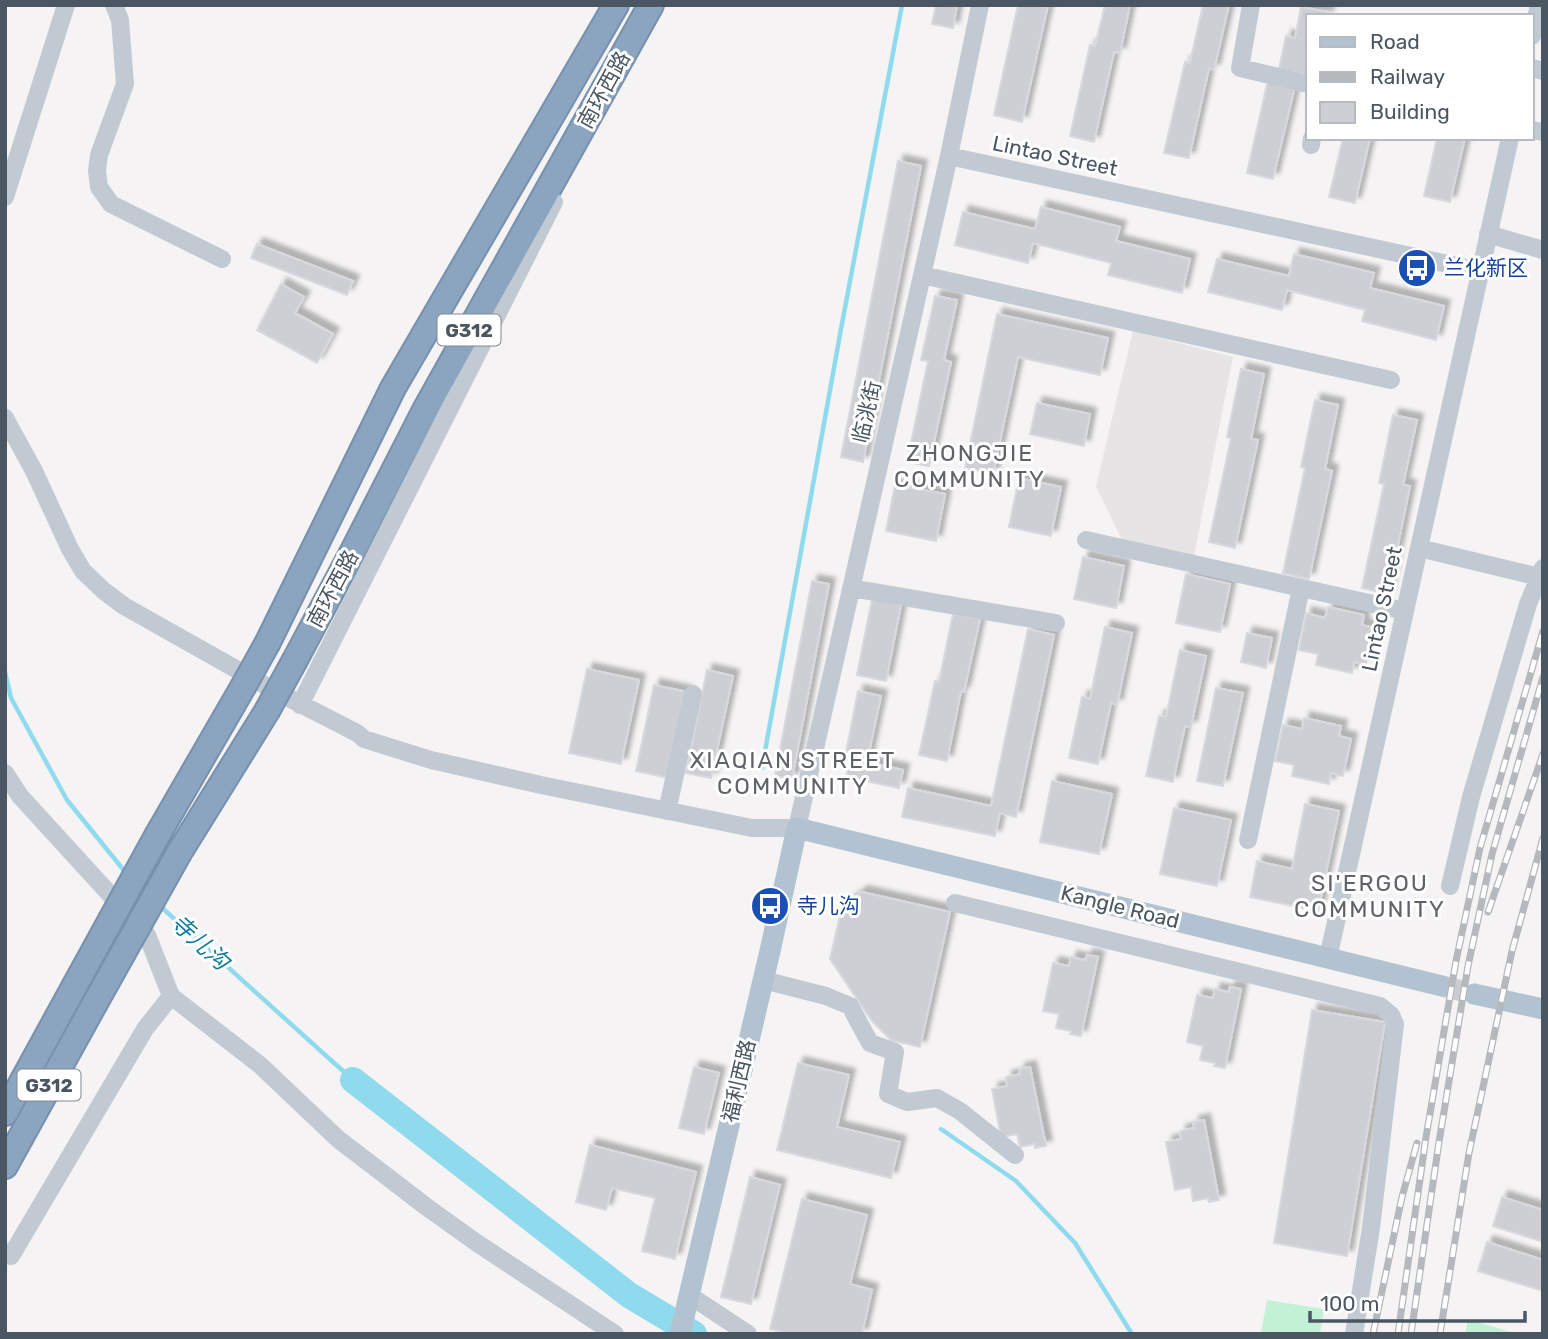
<svg xmlns="http://www.w3.org/2000/svg" width="1548" height="1339" font-family="Rubik,'Noto Sans SC',sans-serif">
<style>
.education{fill:#e6e4e5}
.green{fill:#c3f1d5}
.lines{fill:none;stroke-linecap:round;stroke-linejoin:round}
.stream{stroke:#90daee;stroke-width:4.5}
.river{stroke:#90daee;stroke-width:26}
.building{fill:#cdcfd5;stroke:#d7d9de;stroke-width:2;filter:url(#shadow)}
.major-tunnel{stroke:#caccce;stroke-width:21;stroke-dasharray:21 10;stroke-linecap:butt}
.highway-casing{stroke:#7690ad;stroke-width:28}
.minor{stroke:#c1cad2;stroke-width:18}
.major{stroke:#b3c2d1;stroke-width:21}
.highway{stroke:#8ba5c1;stroke-width:24}
.rail-casing{stroke:#b5b8bd;stroke-width:7}
.rail{stroke:#fff;stroke-width:4.5;stroke-dasharray:13;stroke-linecap:butt}
.highway-bridge-casing{stroke:#7690ad;stroke-width:28;stroke-linecap:butt}
.highway-bridge{stroke:#8ba5c1;stroke-width:24}
.labels{text-anchor:middle;stroke-width:6;stroke-linejoin:round;paint-order:stroke}
.shield{fill:#fff;stroke:#808990;stroke-width:2}
.shield-label{font-size:19px;font-weight:bold;fill:#4a5661}
.street-label{font-size:21px;fill:#4a5661;stroke:#fff}
.transit-label{font-size:21px;fill:#164399;stroke:#fff;text-anchor:start}
.neighbourhood-label{font-size:23px;letter-spacing:2px;fill:#5f6368;stroke:#fff}
.water-label{font-size:23px;font-style:italic;fill:#0c7c9b;stroke:#fff}
</style>
<defs>
<filter id="shadow"><feDropShadow dx="6" dy="-6" stdDeviation="2" flood-color="#0004"/></filter>
</defs>
<rect width="100%" height="100%" fill="#f5f3f3"/>
<!-- education -->
<path class="education" d="M1133,331L1233,357L1194,556L1122,540L1096,486Z"/>
<!-- green -->
<path class="green" d="M1267,1300L1324,1309L1320,1334L1261,1333Z
M1468,1319L1517,1334H1465Z"/>
<g class="lines">
<!-- stream -->
<path class="stream" d="M5,672L11,698L67,800L126,873
M762,768L841,329L902,5
M160,906L353,1080
M941,1129L1016,1181L1075,1243L1132,1334"/>
<!-- river -->
<path class="river" d="M353,1080L629,1295L694,1334"/>
</g>
<!-- building -->
<path class="building" d="M936,5H957L953,28L932,24Z
M1018,5H1048L1022,122L994,115Z
M1105,5H1130L1120,53L1114,52L1094,142L1070,136L1090,45L1095,46Z
M1203,5H1229L1214,70L1209,68L1189,158L1164,153L1185,62L1190,63Z
M1301,7L1328,12V16H1308V75L1279,69L1286,36L1295,38Z
M1268,80L1295,86L1273,179L1247,173Z
M1343,138H1370L1355,203L1329,197Z
M1437,138H1465L1450,202L1424,196Z
M898,161L921,166L863,462L841,457Z
M1041,207L1120,227L1116,241L1190,259L1182,293L1108,275L1111,263L1033,243L1028,263L955,245L963,212L1035,229Z
M257,244L353,281L347,295L251,258Z
M1294,254L1374,273L1370,288L1444,306L1436,340L1362,321L1365,310L1287,290L1282,310L1208,292L1217,259L1289,276Z
M281,284L304,297L295,313L333,334L317,363L257,330Z
M935,296L957,300L944,360L951,362L929,466L907,462L928,361L921,360Z
M997,314L1108,338L1100,375L1018,357L993,474L965,468Z
M1241,369L1264,374L1251,439L1258,440L1235,548L1209,542L1231,438L1227,437Z
M1315,400L1338,405L1325,469L1332,471L1309,579L1283,573L1305,468L1301,467Z
M1037,403L1090,414L1084,446L1030,434Z
M1393,415L1417,420L1403,485L1410,486L1388,594L1362,588L1384,484L1379,483Z
M1019,478L1061,487L1051,536L1009,527Z
M895,485L945,494L936,541L886,531Z
M1083,557L1124,566L1116,608L1074,599Z
M1186,574L1230,584L1220,632L1176,623Z
M812,581L829,584L792,779L775,776Z
M872,599L901,605L886,681L857,675Z
M1328,607L1364,615L1362,625L1374,628L1366,664L1354,662L1352,673L1316,665L1318,654L1299,650L1306,613L1325,618Z
M953,614L980,619L964,692L961,691L947,761L919,755L935,681L939,682Z
M1105,627L1132,633L1117,705L1111,703L1098,764L1069,758L1082,697L1090,699Z
M1028,629L1054,635L1016,817L1000,813L995,836L902,817L908,788L991,806Z
M1247,633L1272,638L1266,668L1241,662Z
M1180,650L1206,656L1191,727L1185,726L1173,782L1146,776L1159,716L1166,717Z
M587,669L639,680L621,764L569,753Z
M707,670L733,676L711,778L686,773Z
M654,685L687,692L669,778L636,771Z
M1216,688L1243,693L1223,786L1197,781Z
M858,691L881,696L867,762L903,770L899,788L846,777L850,759L845,758Z
M1304,718L1341,726L1339,736L1351,739L1343,776L1331,773L1329,784L1292,776L1294,765L1275,761L1283,725L1302,729Z
M1052,781L1112,794L1099,854L1040,842Z
M1305,804L1339,811L1318,911L1250,897L1257,861L1292,869Z
M1174,808L1231,820L1217,886L1160,874Z
M862,892L950,912L920,1047L891,1040L872,1021L830,959L842,907Z
M1087,955L1098,957L1081,1036L1070,1034L1071,1031L1056,1028L1059,1014L1043,1011L1053,963L1069,966L1071,957L1085,960Z
M1230,987L1241,989L1225,1068L1214,1066L1215,1063L1200,1060L1203,1046L1187,1042L1197,995L1213,998L1215,989L1229,992Z
M1312,1010L1385,1022L1347,1256L1274,1243Z
M798,1063L849,1075L837,1127L900,1142L891,1178L777,1150Z
M694,1067L719,1073L704,1134L679,1128Z
M1030,1067L1046,1146L1035,1148V1144L1020,1147L1017,1134L1001,1137L992,1089L1007,1086L1006,1077L1020,1074L1019,1069Z
M1204,1120L1219,1200L1209,1202L1208,1198L1193,1201L1191,1187L1175,1190L1166,1142L1181,1139L1180,1131L1194,1128L1193,1122Z
M590,1145L696,1172L675,1259L642,1251L655,1198L612,1188L606,1210L576,1202Z
M750,1177L780,1185L751,1304L721,1297Z
M1502,1197L1543,1210V1242L1493,1226Z
M802,1199L867,1215L850,1284L872,1290L862,1334H790L770,1329Z
M1487,1242L1543,1260V1291L1478,1271Z"/>
<g class="lines">
<!-- major-tunnel -->
<path class="major-tunnel" d="M1442,986L1474,994"/>
<defs>
<path id="highway" d="M268,642L393,388L616,5
M295,660L354,549L425,410L651,5
M158,834L243,687
M179,853L267,711
M5,1113L74,987
M5,1166L94,1005"/>
</defs>
<!-- highway casing -->
<use href="#highway" class="highway-casing"/>
<!-- minor -->
<path class="minor" d="M114,5L120,20L125,84L99,155L97,171L99,187L111,204L222,259
M1251,5L1240,68L1308,84
M1532,36L1539,5
M1532,68L1543,71
M1532,130L1543,132
M1311,145L1312,138
M949,156L1480,271
M5,197L66,5
M1488,234L1543,250
M922,275L1391,380
M5,418L34,471L70,549L83,571L104,591L124,606L275,691L357,733L364,739L431,760L541,785L752,828H797L949,156L980,5
M1086,540L1405,611
M1419,548L1539,577
M851,588L1056,623
M300,705L554,202
M5,773L20,796L147,935L171,996L260,1065L338,1139L428,1208L477,1243L615,1334
M667,811L693,694
M1248,840L1301,588
M1450,886L1471,797L1528,604L1543,568
M955,903L1380,1006L1391,1015L1395,1024L1371,1228L1354,1334
M1328,958L1510,138
M763,980L826,996L850,1006L870,1043L895,1052L888,1094L907,1102L937,1098L960,1111L1015,1155
M5,1252L11,1256L145,1029L171,996
M689,1295L748,1334"/>
<!-- major -->
<path class="major" d="M1474,994L1543,1009
M680,1334L770,951L797,828L1442,986"/>
<!-- highway -->
<use href="#highway" class="highway"/>
<defs>
<path id="rail" d="M1488,912L1543,754
M1373,1334L1402,1197L1417,1143
M1398,1334L1426,1137L1456,961L1480,848L1543,631
M1411,1334L1439,1142L1468,966L1492,854L1543,677
M1440,1334L1469,1153L1512,951L1543,838"/>
</defs>
<!-- rail casing -->
<use href="#rail" class="rail-casing"/>
<!-- rail -->
<use href="#rail" class="rail"/>
<defs>
<path id="highway-bridge" d="M243,687L268,642
M267,711L295,660
M74,987L158,834
M94,1005L179,853"/>
</defs>
<!-- highway-bridge casing -->
<use href="#highway-bridge" class="highway-bridge-casing"/>
<!-- highway-bridge -->
<use href="#highway-bridge" class="highway-bridge"/>
</g>
<!-- icons -->
<defs>
<symbol id="bus-disc" viewBox="-11 -11 22 22"><circle r="9.5" fill="#1a4fb4" stroke="#fff"/><path d="M-5-6H5V4H4V6H2V4H-2V6H-4V4H-5ZM-3.5-4V0h7V-4ZM-3.5 1.2v1.5H-2V1.2ZM2 1.2v1.5H3.5V1.2Z" fill="#fff"/></symbol>
</defs>
<g fill-rule="evenodd">
<use href="#bus-disc" x="1395" y="246" width="44" height="44"/>
<use href="#bus-disc" x="748" y="884" width="44" height="44"/>
</g>
<g class="labels">
<!-- shield labels -->
<g class="shield">
<rect x="437.5" y="314.5" width="63" height="31" rx="5"/>
<rect x="17.5" y="1069.5" width="63" height="31" rx="5"/>
</g>
<g class="shield-label">
<text x="469" y="337">G312</text>
<text x="49" y="1092">G312</text>
</g>
<!-- street labels -->
<g class="street-label">
<text transform="translate(604 90) rotate(-61)" y="7">南环西路</text>
<text transform="translate(1055 156) rotate(12)" y="7">Lintao Street</text>
<text transform="translate(867 412) rotate(-77)" y="7">临洮街</text>
<text transform="translate(333 589) rotate(-62)" y="7">南环西路</text>
<text transform="translate(1382 609) rotate(-78)" y="7">Lintao Street</text>
<text transform="translate(1120 907) rotate(14)" y="7">Kangle Road</text>
<text transform="translate(739 1081) rotate(-77)" y="7">福利西路</text>
</g>
<!-- transit labels -->
<g class="transit-label">
<text x="1444" y="275">兰化新区</text>
<text x="797" y="913">寺儿沟</text>
</g>
<!-- neighbourhood labels -->
<g class="neighbourhood-label">
<text x="970" y="461">ZHONGJIE<tspan x="970" dy="26">COMMUNITY</tspan></text>
<text x="793" y="768">XIAQIAN STREET<tspan x="793" dy="26">COMMUNITY</tspan></text>
<text x="1370" y="891">SI'ERGOU<tspan x="1370" dy="26">COMMUNITY</tspan></text>
</g>
<!-- water labels -->
<g class="water-label">
<text transform="translate(200 942) rotate(42)" y="8">寺儿沟</text>
</g>
</g>
<!-- border -->
<rect width="1548" height="1339" fill="none" stroke="#4a5661" stroke-width="14"/>
<!-- legend -->
<rect x="1306" y="14" width="228" height="126" fill="#ffffff" stroke="#b7bbc0" stroke-width="2"/>
<rect x="1320" y="37" width="35" height="10" fill="#b3c2d1" stroke="#b7bbc0" stroke-width="2"/>
<text x="1370" y="49" font-size="21" fill="#4a5661">Road</text>
<rect x="1320" y="72" width="35" height="10" fill="#b5b8bd" stroke="#b7bbc0" stroke-width="2"/>
<text x="1370" y="84" font-size="21" fill="#4a5661">Railway</text>
<rect x="1320" y="102" width="35" height="21" fill="#cdcfd5" stroke="#b7bbc0" stroke-width="2"/>
<text x="1370" y="119" font-size="21" fill="#4a5661">Building</text>
<!-- scale -->
<path d="M1310 1311v10h215v-10" fill="none" stroke="#4a5661" stroke-width="3.5"/>
<text x="1320" y="1311" font-size="21" fill="#4a5661" stroke="#ffffff" stroke-width="5" paint-order="stroke">100 m</text>
</svg>
